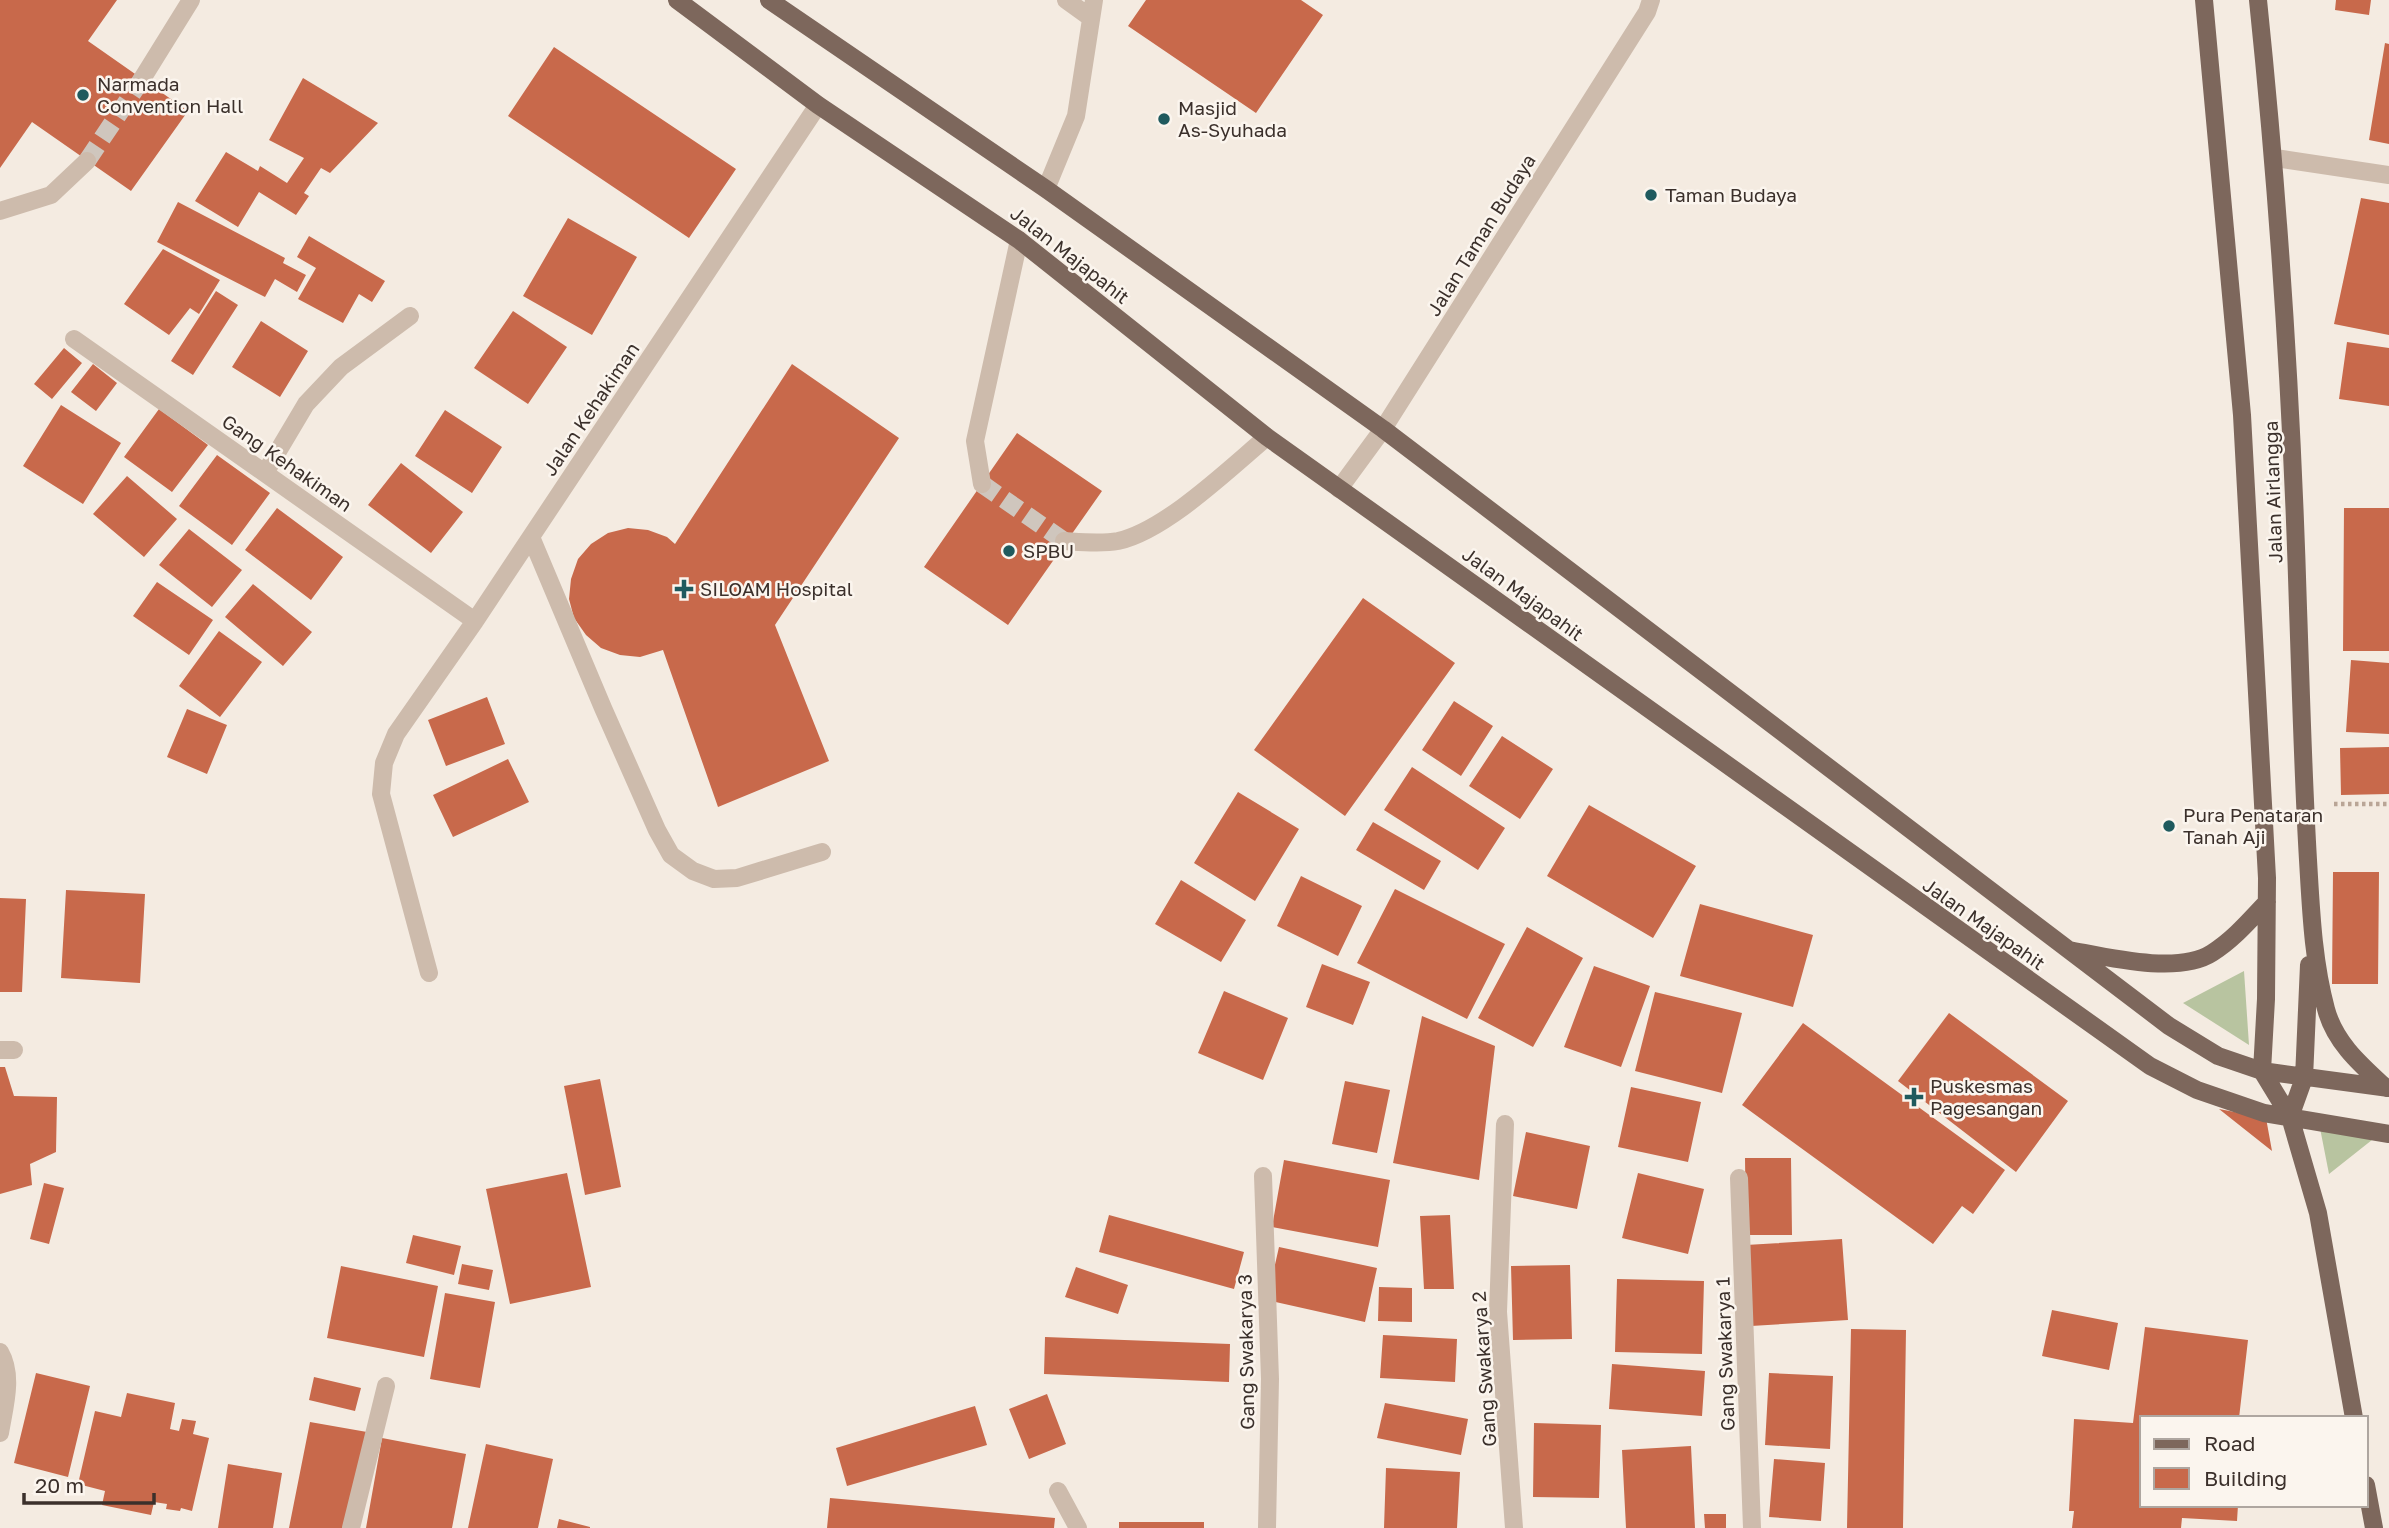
<svg xmlns="http://www.w3.org/2000/svg" width="2389" height="1528" viewBox="0 0 2389 1528" font-family="'Golos Text',sans-serif">
	<style>
		.green { fill: #b8c4a0 }
		.building { fill: #c8694b }
		.lines { fill: none; stroke-linecap: round; stroke-linejoin: round }
		.minor-tunnel { stroke: #cfc6bd; stroke-width: 18; stroke-dasharray: 18 9; stroke-linecap: butt }
		.path { stroke: #b9a596; stroke-width: 4.5; stroke-dasharray: 3.5 3.5; stroke-linecap: butt }
		.minor { stroke: #cdbbac; stroke-width: 18 }
		.major { stroke: #7d675c; stroke-width: 18 }
		.poi-dot { fill: #1f5a5e; stroke: #fbf5ee; stroke-width: 2.5 }
		.labels { text-anchor: middle; stroke-width: 5; stroke-linejoin: round; paint-order: stroke }
		.poi-label { font-size: 19px; fill: #3b302b; stroke: #fbf5ee; text-anchor: start }
		.street-label { font-size: 19px; fill: #3b302b; stroke: #fbf5ee }
	</style>
	<rect width="100%" height="100%" fill="#f4ebe1"/>
	<path class="green" d="M2244,971L2249,1045L2183,1003Z
		M2319,1123L2377,1136L2329,1174Z"/>
	<path class="building" d="M0,0H117L88,41L188,111L131,191L32,122L0,168Z
		M1146,0H1301L1323,15L1256,113L1128,26Z
		M2336,0H2371L2369,15L2335,10Z
		M2385,43L2389,44V144L2369,140Z
		M554,47L736,169L689,238L508,116Z
		M303,78L378,123L330,173L321,168L304,193L309,196L296,215L259,192L238,227L195,201L226,152L258,171L260,166L287,183L304,158L269,140Z
		M2361,198L2389,203V335L2334,324Z
		M178,202L285,258L283,263L306,275L297,292L275,279L265,297L157,242Z
		M568,218L637,257L592,335L523,296Z
		M309,236L385,281L372,302L359,294L343,323L298,299L316,268L297,257Z
		M163,249L220,280L199,314L190,308L169,335L124,304Z
		M216,291L238,305L193,375L171,361Z
		M513,311L567,347L528,404L474,368Z
		M261,321L308,351L280,397L232,367Z
		M2347,342L2389,348V406L2339,399Z
		M64,348L82,363L52,399L34,384Z
		M93,364L117,383L96,411L71,392Z
		M792,364L899,438L775,625L829,761L718,807L663,650L640,657L620,655L601,648L586,635L574,618L569,599L571,579L578,559L591,544L608,533L628,528L648,530L667,537L675,544Z
		M61,405L121,443L83,504L23,466Z
		M159,409L208,445L172,492L124,457Z
		M445,410L502,447L472,493L415,456Z
		M1017,433L1102,491L1008,625L924,567Z
		M217,455L270,493L232,545L179,506Z
		M401,463L463,512L431,553L368,505Z
		M127,476L177,519L144,557L93,514Z
		M277,508L343,557L311,600L245,550Z
		M2344,508H2389V651H2343Z
		M189,529L242,570L212,607L159,565Z
		M157,582L213,620L189,655L133,616Z
		M253,584L312,632L283,666L225,617Z
		M1363,598L1455,663L1345,816L1254,750Z
		M219,631L262,662L220,717L179,686Z
		M2351,660L2389,663V734L2346,732Z
		M487,697L505,744L446,766L428,720Z
		M1454,701L1493,726L1461,776L1422,750Z
		M187,709L227,725L207,774L167,757Z
		M1502,736L1553,769L1520,819L1469,786Z
		M2389,747V794L2341,795L2340,748Z
		M508,759L529,802L453,837L433,795Z
		M1412,767L1505,828L1478,870L1384,810Z
		M1238,792L1299,829L1255,901L1194,863Z
		M1589,805L1696,866L1653,938L1547,876Z
		M1373,822L1441,861L1424,890L1356,850Z
		M2333,872H2379L2378,984H2332Z
		M1301,876L1362,906L1338,956L1277,926Z
		M1181,880L1246,920L1221,962L1155,924Z
		M1395,889L1505,944L1467,1019L1357,963Z
		M66,890L145,894L140,983L61,978Z
		M0,898L26,899L22,992H0Z
		M1700,904L1813,935L1793,1007L1680,976Z
		M1527,927L1583,958L1533,1047L1478,1018Z
		M1322,964L1370,982L1353,1025L1306,1007Z
		M1594,966L1650,986L1621,1067L1564,1047Z
		M1224,991L1288,1018L1263,1080L1198,1053Z
		M1655,992L1742,1013L1722,1093L1635,1071Z
		M1949,1013L2068,1101L2016,1172L1898,1081Z
		M1422,1016L1495,1046L1479,1180L1393,1163Z
		M1803,1023L2005,1170L1973,1214L1962,1206L1933,1244L1742,1105Z
		M0,1067H5L14,1096L57,1097L56,1152L30,1164L32,1185L0,1194Z
		M600,1079L621,1187L585,1195L564,1086Z
		M1345,1081L1390,1090L1377,1153L1332,1144Z
		M1631,1087L1701,1102L1688,1162L1618,1147Z
		M2219,1109L2266,1118L2272,1151Z
		M1526,1132L1590,1146L1577,1209L1513,1196Z
		M1745,1158H1791L1792,1235H1746Z
		M1284,1160L1390,1180L1378,1247L1272,1227Z
		M567,1173L591,1287L510,1304L486,1189Z
		M1638,1173L1704,1189L1688,1254L1622,1238Z
		M44,1183L64,1188L49,1244L30,1239Z
		M1109,1215L1244,1252L1234,1289L1099,1252Z
		M1450,1215L1454,1289H1424L1420,1216Z
		M413,1235L461,1246L454,1275L406,1263Z
		M1842,1239L1848,1320L1751,1326L1746,1245Z
		M1279,1247L1377,1268L1365,1322L1267,1300Z
		M462,1264L493,1270L489,1290L458,1284Z
		M1570,1265L1572,1339L1513,1340L1511,1266Z
		M341,1266L438,1286L424,1357L327,1338Z
		M1076,1267L1128,1285L1118,1314L1065,1297Z
		M1617,1279L1704,1281L1702,1354L1615,1352Z
		M1379,1287L1412,1288V1322L1378,1321Z
		M445,1293L495,1302L480,1388L430,1379Z
		M2052,1310L2118,1323L2109,1370L2042,1356Z
		M2145,1327L2248,1340L2239,1418H2142V1505H2238L2237,1521L2182,1518L2181,1528H2072L2074,1511H2069L2074,1419L2133,1423Z
		M1851,1329L1906,1330L1903,1528H1847Z
		M1383,1335L1457,1339L1455,1382L1380,1378Z
		M1045,1337L1230,1344L1229,1382L1044,1374Z
		M1612,1364L1705,1371L1702,1416L1609,1409Z
		M36,1373L90,1386L68,1477L14,1463Z
		M1769,1373L1833,1376L1830,1449L1765,1445Z
		M314,1377L361,1388L355,1411L309,1400Z
		M127,1393L175,1403L170,1429L179,1431L182,1419L196,1421L193,1434L209,1438L192,1511L181,1508L180,1511L166,1509L167,1504L154,1502L151,1515L102,1505L105,1491L78,1484L95,1411L121,1417Z
		M1047,1394L1066,1444L1029,1459L1009,1409Z
		M1385,1403L1468,1419L1461,1455L1377,1438Z
		M975,1406L987,1445L847,1486L836,1448Z
		M310,1422L367,1432L348,1528H289Z
		M1534,1423L1601,1425L1599,1498L1533,1497Z
		M382,1438L466,1454L452,1528H366Z
		M486,1444L553,1459L538,1528H468Z
		M1691,1446L1695,1528H1626L1622,1450Z
		M1774,1459L1825,1463L1821,1521L1769,1517Z
		M228,1464L282,1473L273,1528H218Z
		M1386,1468L1460,1472L1457,1528H1384Z
		M830,1498L1055,1518L1054,1528H827Z
		M1704,1514H1726V1528H1705Z
		M559,1519L590,1527V1528H557Z
		M1119,1522H1204V1528H1119Z"/>
	<g class="lines">
		<path class="minor-tunnel" d="M87,161L142,79
			M982,484L1064,541"/>
		<path class="path" d="M2334,804H2389"/>
		<path class="minor" d="M1066,0L1091,18
			M142,79L191,0
			M2275,158L2389,175
			M1046,189L1076,116L1094,0
			M0,211L51,195L87,161
			M74,339L475,621
			M265,473L306,404L341,367L410,316
			M982,484L975,441L1019,240
			M1339,489L1383,429L1647,12L1651,0
			M531,537L603,708L657,830L671,855L693,871L714,879L737,878L822,852
			M1064,541C1081,542 1101,544 1118,541C1165,531 1229,469 1267,437
			M429,973L381,794L384,763L396,734L475,621L818,105
			M0,1050H14
			M1505,1124L1498,1312L1514,1528
			M1263,1176L1270,1379L1267,1528
			M1739,1178L1752,1528
			M0,1352C14,1376 4,1408 0,1433
			M1058,1491L1078,1528
			M351,1528L386,1386"/>
		<path class="major" d="M677,0L818,105L1019,240L1267,437L2150,1066L2197,1090L2264,1113L2389,1134
			M769,0L1046,189L1383,429L2169,1026L2218,1056L2262,1071L2389,1088
			M2204,0L2242,415L2267,878L2266,999L2262,1071L2290,1117L2318,1213L2354,1418
			M2258,0C2279,202 2292,405 2298,608C2301,692 2303,776 2308,860C2311,910 2313,961 2326,1009C2335,1043 2361,1065 2386,1088
			M2069,950C2107,957 2178,975 2212,953C2233,940 2250,920 2267,902
			M2290,1117L2304,1078L2309,965
			M2366,1485L2374,1528"/>
	</g>
	<g class="poi-dot">
		<circle cx="83" cy="95" r="7"/>
		<circle cx="1164" cy="119" r="7"/>
		<circle cx="1651" cy="195" r="7"/>
		<circle cx="1009" cy="551" r="7"/>
		<path d="M680.5 578.5h7v7h7v7h-7v7h-7v-7h-7v-7h7z"/>
		<circle cx="2169" cy="826" r="7"/>
		<path d="M1910.5 1086.5h7v7h7v7h-7v7h-7v-7h-7v-7h7z"/>
	</g>
	<g class="labels">
		<g class="poi-label">
			<text x="97" y="91">Narmada<tspan x="97" dy="22">Convention Hall</tspan></text>
			<text x="1178" y="115">Masjid<tspan x="1178" dy="22">As-Syuhada</tspan></text>
			<text x="1665" y="202">Taman Budaya</text>
			<text x="1023" y="558">SPBU</text>
			<text x="700" y="596">SILOAM Hospital</text>
			<text x="2183" y="822">Pura Penataran<tspan x="2183" dy="22">Tanah Aji</tspan></text>
			<text x="1930" y="1093">Puskesmas<tspan x="1930" dy="22">Pagesangan</tspan></text>
		</g>
		<g class="street-label">
			<text transform="translate(1481 235) rotate(-58)" y="7">Jalan Taman Budaya</text>
			<text transform="translate(1070 255) rotate(38)" y="7">Jalan Majapahit</text>
			<text transform="translate(591 409) rotate(-56)" y="7">Jalan Kehakiman</text>
			<text transform="translate(287 463) rotate(35)" y="7">Gang Kehakiman</text>
			<text transform="translate(2273 492) rotate(-92)" y="7">Jalan Airlangga</text>
			<text transform="translate(1523 594) rotate(36)" y="7">Jalan Majapahit</text>
			<text transform="translate(1984 924) rotate(35)" y="7">Jalan Majapahit</text>
			<text transform="translate(1246 1352) rotate(-91)" y="7">Gang Swakarya 3</text>
			<text transform="translate(1725 1354) rotate(-92)" y="7">Gang Swakarya 1</text>
			<text transform="translate(1484 1369) rotate(-94)" y="7">Gang Swakarya 2</text>
		</g>
	</g>
	<rect x="2140" y="1416" width="228" height="91" fill="#fbf5ee" stroke="#aea6a0" stroke-width="2"/>
	<rect x="2154" y="1439" width="35" height="10" fill="#7d675c" stroke="#aea6a0" stroke-width="2"/>
	<text x="2204" y="1451" font-size="21" fill="#3b302b">Road</text>
	<rect x="2154" y="1468" width="35" height="21" fill="#c8694b" stroke="#aea6a0" stroke-width="2"/>
	<text x="2204" y="1486" font-size="21" fill="#3b302b">Building</text>
	<path d="M24 1493v10h130v-10" fill="none" stroke="#3b302b" stroke-width="3.5"/>
	<text x="35" y="1493" font-size="21" fill="#3b302b" stroke="#fbf5ee" stroke-width="5" paint-order="stroke">20 m</text>
</svg>
